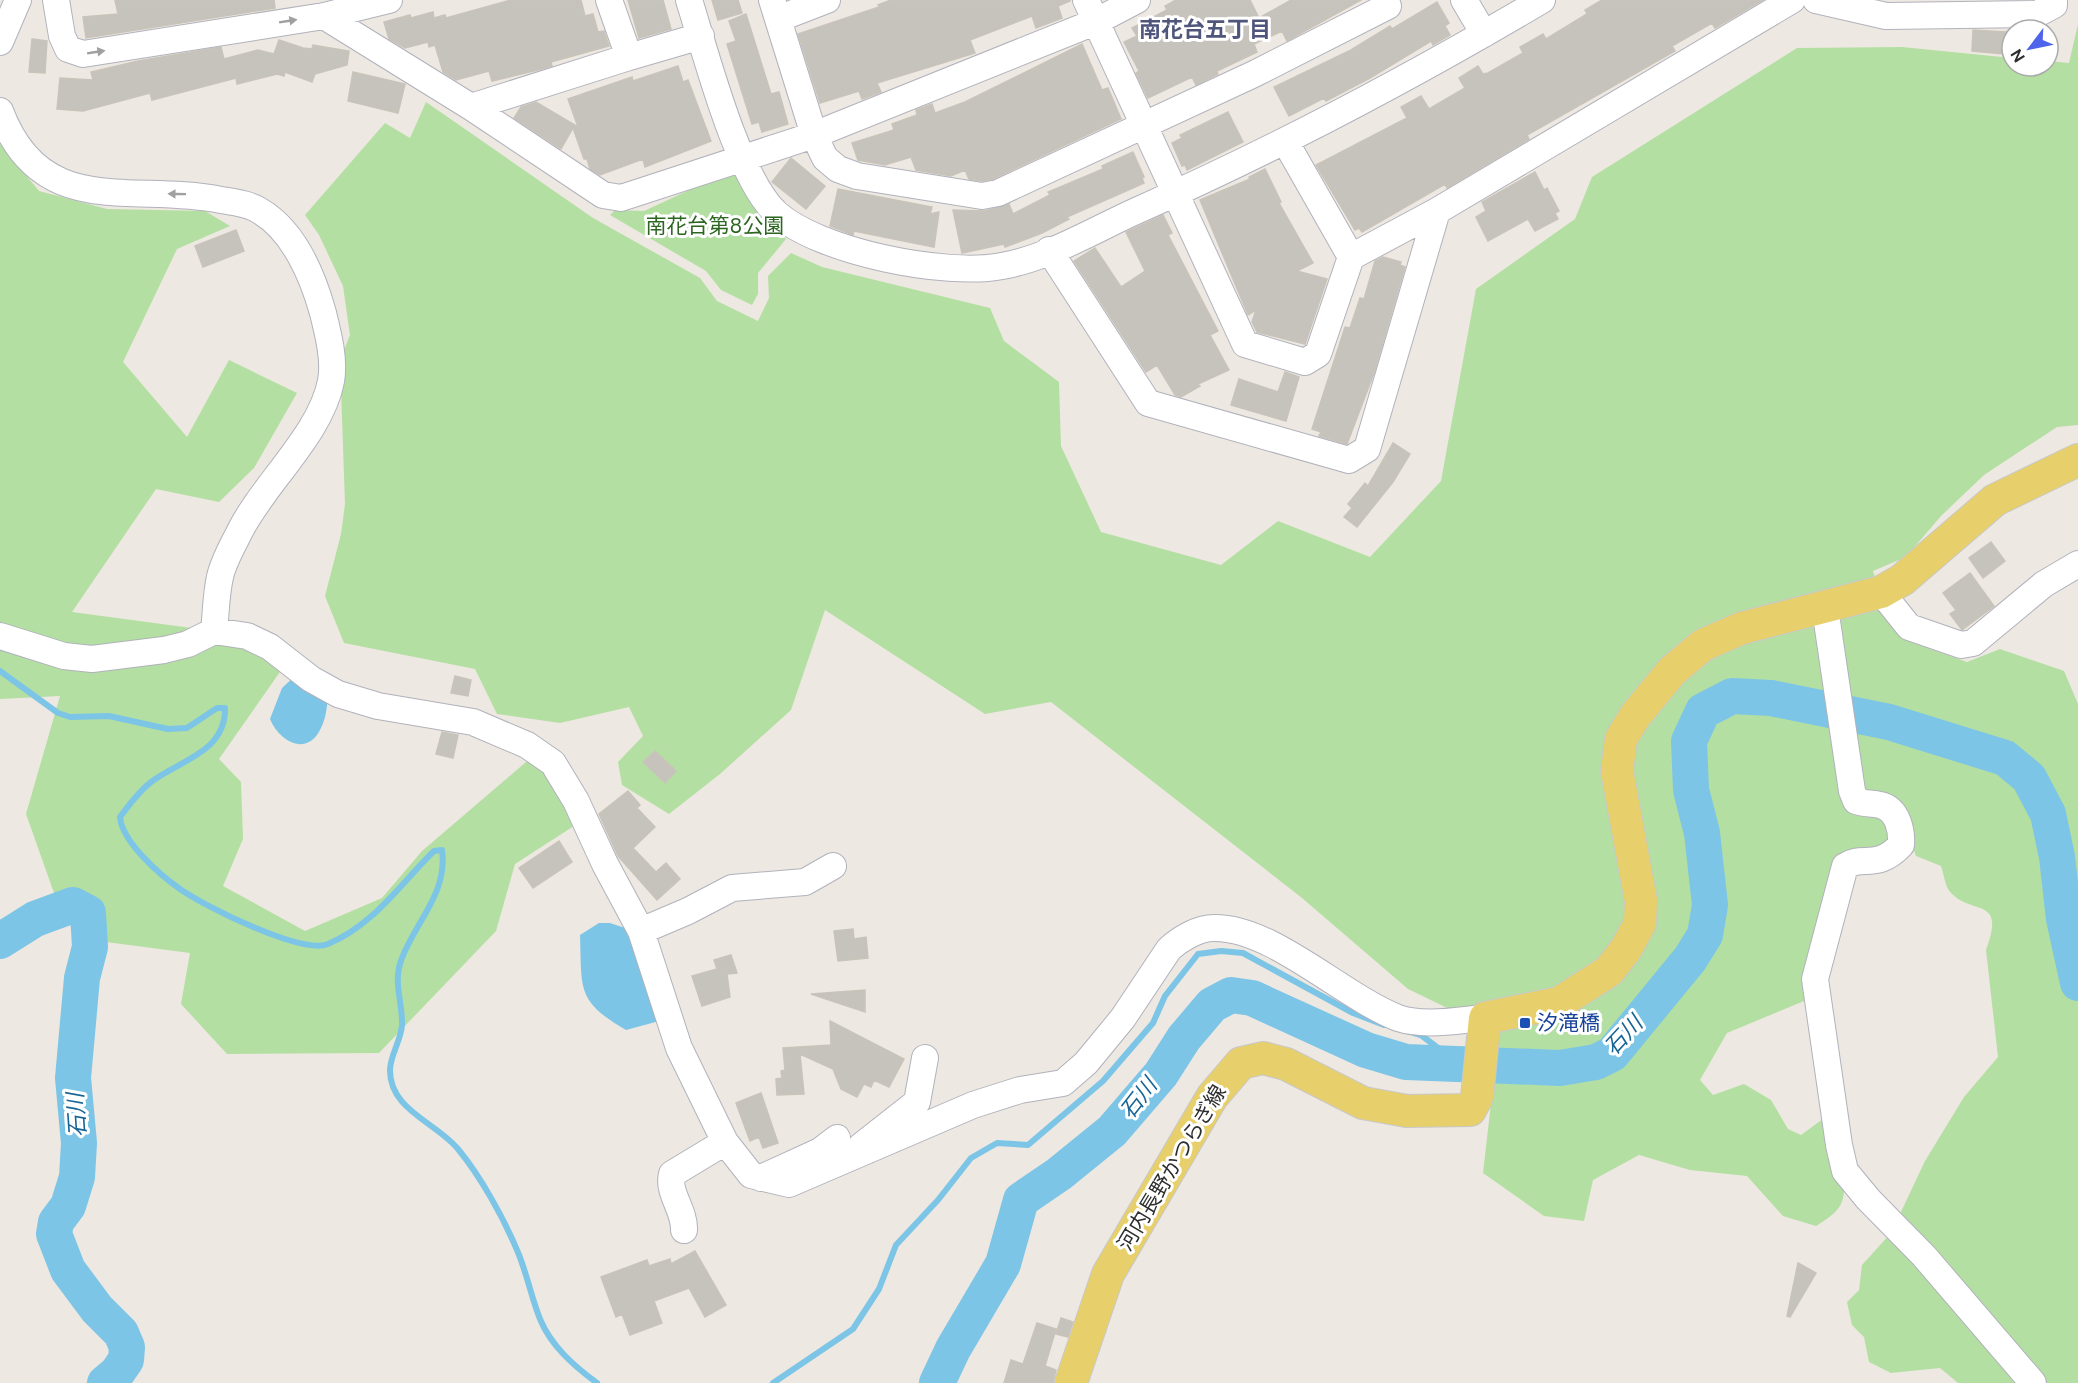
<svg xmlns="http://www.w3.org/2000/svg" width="2078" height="1383" viewBox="0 0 2078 1383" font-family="'DM Sans','Noto Sans JP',sans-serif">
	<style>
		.green { fill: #b4dfa2 }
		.water { fill: #7cc5e6 }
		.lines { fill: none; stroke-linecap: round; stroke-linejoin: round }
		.stream { stroke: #7cc5e6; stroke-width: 6 }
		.river { stroke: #7cc5e6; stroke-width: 36 }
		.building { fill: #c6c2bc; stroke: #c9c4ba; stroke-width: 1.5 }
		.minor-casing { stroke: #b1b2bc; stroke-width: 28 }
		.major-casing { stroke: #c8c8c8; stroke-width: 34 }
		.minor { stroke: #fff; stroke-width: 26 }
		.major { stroke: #e7d06c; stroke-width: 32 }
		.oneway { fill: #a0a0a0 }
		.transit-dot { fill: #1a4fb4; stroke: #fff; stroke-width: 2 }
		.labels { text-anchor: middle; stroke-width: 6; stroke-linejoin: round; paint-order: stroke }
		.park-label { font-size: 21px; fill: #2c6621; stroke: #fff }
		.transit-label { font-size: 21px; fill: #164399; stroke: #fff; text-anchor: start }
		.street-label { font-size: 21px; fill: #2d2d2d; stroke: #fff }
		.neighbourhood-label { font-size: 22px; font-weight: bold; fill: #50567b; stroke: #fff }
		.water-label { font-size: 22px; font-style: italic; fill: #186495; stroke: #fff }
	</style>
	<rect width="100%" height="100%" fill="#ede8e1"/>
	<path class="green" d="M2078,24V425L2057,427L1984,475L1941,516L1906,557L1873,571L1888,622L1905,640L1967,662L2000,649L2064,671L2078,704V1383H1958L1940,1368L1891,1373L1869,1362L1864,1337L1852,1325L1847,1302L1859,1290L1862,1265L1891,1233L1925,1161L1964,1097L1998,1057L1986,950C2006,896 1973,916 1951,893C1945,887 1944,874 1941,866L1916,856L1910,840L1866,851L1815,933L1804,1001L1727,1033L1700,1080L1713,1095L1744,1084L1771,1100L1788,1129L1801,1135L1827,1116C1833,1141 1852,1179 1841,1204C1836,1214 1825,1220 1816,1226L1783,1216L1747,1176L1690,1170L1639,1155L1593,1180L1584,1221L1544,1216L1483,1173L1499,1033L1408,989L1302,898L1051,702L985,714L825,610L791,710L720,774L669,814L622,785L618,762L643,736L629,707L560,723L497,714L475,669L344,643L325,596L341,534L345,504L340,360L350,335L343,286L319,235L305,215L385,123L410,138L426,102L593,218L700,278L717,301L758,321L769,298L768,276L791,253L822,267L990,308L1004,341L1059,382L1061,446L1101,532L1221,565L1278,521L1370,557L1441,481L1476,289L1575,219L1592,177L1797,48L1902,47L2012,58V66H2048V61L2069,63Z
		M0,144L39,191L107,209L205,211L230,226L177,249L123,362L187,437L229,360L297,393L254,468L219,502L156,489L72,612L214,631L236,640L282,669L219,759L241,782L243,839L223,886L305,931L382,898L422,851L533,756L551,770L577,824L515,864L496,931L379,1053L227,1054L181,1004L190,953L106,942L54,893L26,814L60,696L0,699Z
		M726,173L736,175C749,201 764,220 786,239L758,273V294L752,305L721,290L706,271L610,215L615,210L644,211Z"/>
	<path class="water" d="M297,674L328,696C327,707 326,718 321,728C307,758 279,741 270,719L282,688Z
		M599,923H610L625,928L647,971L663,1020L626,1030C576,1001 582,989 580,935Z"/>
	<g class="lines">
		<path class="stream" d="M0,671L58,713L70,717L109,716L168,729L187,728L217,708H225C226,752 180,760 151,782C138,792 129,805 120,817C122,842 160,875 180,889C204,906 302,955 328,944C374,925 401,883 434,851L442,850C448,893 416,921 402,958C392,982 403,1002 402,1025C401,1040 391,1054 390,1069C389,1110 436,1122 458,1149C481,1177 503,1217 517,1250C527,1273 531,1297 540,1319C551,1346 574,1366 597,1383
			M1414,1033L1421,1035L1460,1065
			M773,1383L853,1329L879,1289L896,1245L938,1200L971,1158L997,1143L1028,1145L1103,1081L1153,1023L1165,996L1198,954L1221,951L1243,953L1353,1013L1384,1025"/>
		<path class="river" d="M0,941L35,919L73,905L88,913L90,947L82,978L73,1078L79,1143L77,1177L68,1206L56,1222L54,1234L68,1270L97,1309L121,1333L127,1347L126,1360L117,1373L105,1383
			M937,1383L953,1349L1003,1264L1021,1200L1059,1174L1112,1131L1161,1074L1184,1038L1212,1005L1231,995L1252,998L1366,1050L1406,1062L1560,1068L1596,1062L1612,1054L1690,959L1705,935L1710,905L1702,833L1691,790L1689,741L1703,711L1732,696L1771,698L1889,722L2005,758L2029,778L2048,814L2057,857L2064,919L2078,983"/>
	</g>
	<path class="building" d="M115,0H274L275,8L86,38L83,17L118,14Z
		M511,0H581L585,16L593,14L598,32L604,31L609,46L551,62L552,66L542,69L492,81L489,71L456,80L443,72L435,45L429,47L428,42L405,48L389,39L384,22L410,15L411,18L433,12L434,18L445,15L446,18Z
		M628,0H663L671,29L639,38Z
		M712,0H738L742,13L718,20Z
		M891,0H1070V1L1058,6L1062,18L1036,28L1032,16L970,40L975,53L877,83L881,92L862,99L859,91L820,103L798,34L879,7L878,5Z
		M1176,0H1250L1259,18L1291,0H1361L1287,41L1282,31L1254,44L1257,52L1217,71L1218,74L1196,85L1192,77L1148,98L1136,73L1139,71L1124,42L1137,36L1132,28L1167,10L1165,6Z
		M1602,0H1763L1715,28L1712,23L1672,46L1675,51L1527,135L1529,139L1447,188L1445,184L1362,232L1359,228L1355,230L1316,165L1407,118L1401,107L1421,96L1429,109L1465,88L1459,78L1478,66L1483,74L1488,73L1523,53L1520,47L1543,34L1546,39L1587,14L1585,10Z
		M1437,2L1449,23L1445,26L1450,35L1433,45L1431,41L1370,78L1326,101L1324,98L1289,116L1274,87L1351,50L1390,26L1392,29Z
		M746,14L771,94L779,92L788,124L762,132L759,122L752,124L727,44L736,41L729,21Z
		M1973,30L2006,32L2004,54L1972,51Z
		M32,39L47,41L45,73L29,72Z
		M279,40L303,48L312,49L313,45L349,51L347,65L315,74L312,82L285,72L284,76L277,74L237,84L236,78L152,100L150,93L83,111L57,109L60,78L93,80L91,72L138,61L221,47L224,59L258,50L274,54Z
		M1082,44L1102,90L1108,88L1121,119L993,179L982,181L969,179L965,170L951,176L916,170L911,157L885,165L858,160L852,143L894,130L892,124L917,115L916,110L932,104L935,113L965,102Z
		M678,66L683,82L688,80L711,141L645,167L643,159L600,175L590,169L587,159H584L573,128L561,149L514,118L521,107L536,102L578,127L568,99L632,77L633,81Z
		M353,72L405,84L398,113L348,101Z
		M1228,112L1243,142L1187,170L1185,165L1182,166L1172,143L1182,138L1180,135Z
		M1133,152L1144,177L1142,178L1144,183L1067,217L1069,219L1042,233L1005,247L1004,244L962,253L953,210L985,211L1009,204L1013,214L1050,195L1048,192L1103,169L1102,166Z
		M791,158L825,186L806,209L772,182Z
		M1265,169L1281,202L1279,203L1313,263L1297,271L1327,279L1305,344L1257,332L1252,322L1256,310L1248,315L1200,200L1250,179L1249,177Z
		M1535,172L1544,190L1547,188L1559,211L1555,213L1558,219L1535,231L1528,219L1488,241L1476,217L1486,211L1482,202Z
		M838,189L932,207L930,214L939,212L934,247L854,231L853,235L830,226Z
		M1163,215L1172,233L1168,235L1218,331L1210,335L1229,370L1198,384L1200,386L1181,397L1175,395L1157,365L1146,372L1074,261L1095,248L1121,287L1145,271L1126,232Z
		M236,230L244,251L203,267L195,246Z
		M1383,257L1401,262L1400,265L1405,267L1374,373L1347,444L1319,436L1321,432L1312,429L1345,327L1350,328L1360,298L1364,299L1375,261Z
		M1285,372L1299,377L1286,421L1231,405L1239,379L1278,392Z
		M1393,443L1410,454L1393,482L1357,527L1344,517L1352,508L1348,504L1365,483L1368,486Z
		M1991,542L2005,561L1983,578L1969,558Z
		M1970,573L1994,606L1962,630L1950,614L1956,610L1943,593Z
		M455,676L471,680L468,696L451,693Z
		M442,732L458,735L453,758L436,754Z
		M655,751L676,771L665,783L643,762Z
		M628,791L640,805L637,808L655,827L633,848L656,872L666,863L680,879L657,900L618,856L599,814Z
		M559,841L572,862L533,888L519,868Z
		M853,929L854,939L866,937L868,958L838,961L834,931Z
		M731,955L737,973L727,974L730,997L702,1006L692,976L717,969L714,960Z
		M865,990V1012L811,994Z
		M830,1021L904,1059L889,1087L874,1080L871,1087L864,1084L857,1097L841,1089L833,1069L800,1054L804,1094L777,1095L776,1079L782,1078L781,1071L785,1070L783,1048L831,1045Z
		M761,1093L778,1143L763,1148L759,1137L750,1141L736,1103Z
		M695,1251L726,1305L705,1317L689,1288L654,1301L662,1323L630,1335L622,1314L616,1317L601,1277L647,1260L649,1266L670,1259L671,1264Z
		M1798,1263L1816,1273L1790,1317L1787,1316Z
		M1061,1318L1073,1322L1068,1337L1056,1334Z
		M1037,1323L1056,1329L1045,1366L1056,1370L1053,1383H1004L1011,1360L1023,1364Z"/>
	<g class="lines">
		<g class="minor-casing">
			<path id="minor" d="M56,0L62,36L68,49L83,54L324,16L389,0
				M689,0C706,54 737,176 776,213C819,252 946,277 1002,266C1048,258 1094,230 1136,211C1276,149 1410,78 1542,0
				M772,0L814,135L825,158L838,169L857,176L982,196L998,193L1254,74L1388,6L1385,0
				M1086,0L1245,344L1305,362L1318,354L1351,257L1437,211L1792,0
				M1464,0L1484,34
				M1816,0L1886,16L2037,14L2054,5V0
				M324,16L471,107L603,195L621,198L814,135L1095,22L1137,0
				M778,19L827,0
				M0,42L18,0
				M629,57L701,36
				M471,107L629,57L609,0
				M0,111C41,221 132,182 221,200C233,202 250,204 260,211C294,231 313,277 323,313C328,333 335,360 331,381C321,434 264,483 240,531C233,545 223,562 220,577C216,594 216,613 214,631
				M1285,141L1351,257
				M1049,250L1148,403L1349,460L1367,449L1437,211
				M1881,592L1909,627L1961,645L1973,643L2044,584L2078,564
				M1825,608L1852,791L1856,801C1864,804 1872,803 1880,805C1898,809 1902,831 1901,845C1876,871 1863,854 1845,866L1815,979L1839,1145L1845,1171L1868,1199L1924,1256L2033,1383
				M0,636L64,656L92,659L164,650L188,644L214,631L247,636L270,647L311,679L338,694L378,706L473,722L527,745L553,763L576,801L605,864L641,931L679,1048L725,1142L751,1175L789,1184L973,1105L1020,1090L1063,1083L1086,1063L1123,1018L1169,949C1180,939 1198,928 1214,928C1272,927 1342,996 1398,1018C1425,1027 1458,1020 1485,1018
				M641,931L688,911L732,888L805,882L833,866
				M861,1146L917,1102L925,1058
				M761,1178L820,1151L837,1138
				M684,1230C685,1210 667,1193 672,1174L725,1142"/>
		</g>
		<g class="major-casing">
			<path id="major" d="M1071,1383L1108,1274L1212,1097L1241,1063L1263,1058L1286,1064L1363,1103L1407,1111L1470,1110L1477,1097L1485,1018L1559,1003L1609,971L1626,949L1640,923L1641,901L1617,771L1621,739L1635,716L1672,671L1703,645L1742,628L1881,592L1902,580L1995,500L2078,460"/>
		</g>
		<use href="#minor" class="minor"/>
		<use href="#major" class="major"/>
	</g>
	<defs><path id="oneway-solid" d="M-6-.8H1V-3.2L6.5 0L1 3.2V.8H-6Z" transform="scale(1.5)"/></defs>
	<g class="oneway">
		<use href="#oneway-solid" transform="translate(288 21) rotate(-9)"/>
		<use href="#oneway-solid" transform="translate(96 52) rotate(-9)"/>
		<use href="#oneway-solid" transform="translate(177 194) rotate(-179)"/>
	</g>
	<rect class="transit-dot" x="1519" y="1017" width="12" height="12" rx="3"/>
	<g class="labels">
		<g class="park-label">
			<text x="715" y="233">南花台第8公園</text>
		</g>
		<g class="transit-label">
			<text x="1537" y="1030">汐滝橋</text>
		</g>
		<g class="street-label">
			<text transform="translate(1172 1168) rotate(-59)" y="7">河内長野かつらぎ線</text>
		</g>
		<g class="neighbourhood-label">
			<text x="1205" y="37">南花台五丁目</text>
		</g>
		<g class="water-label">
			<text transform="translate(1623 1035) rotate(-47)" y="8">石川</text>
			<text transform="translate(1138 1098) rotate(-52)" y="8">石川</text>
			<text transform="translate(76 1115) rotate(-94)" y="8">石川</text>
		</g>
	</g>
	<g transform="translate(2030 48) rotate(238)"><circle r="28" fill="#ffffff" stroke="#ababab" stroke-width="1.5"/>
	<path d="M0-4.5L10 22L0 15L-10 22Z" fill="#4e64ed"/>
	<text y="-9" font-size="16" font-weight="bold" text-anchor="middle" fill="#2d2d2d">N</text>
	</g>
</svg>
